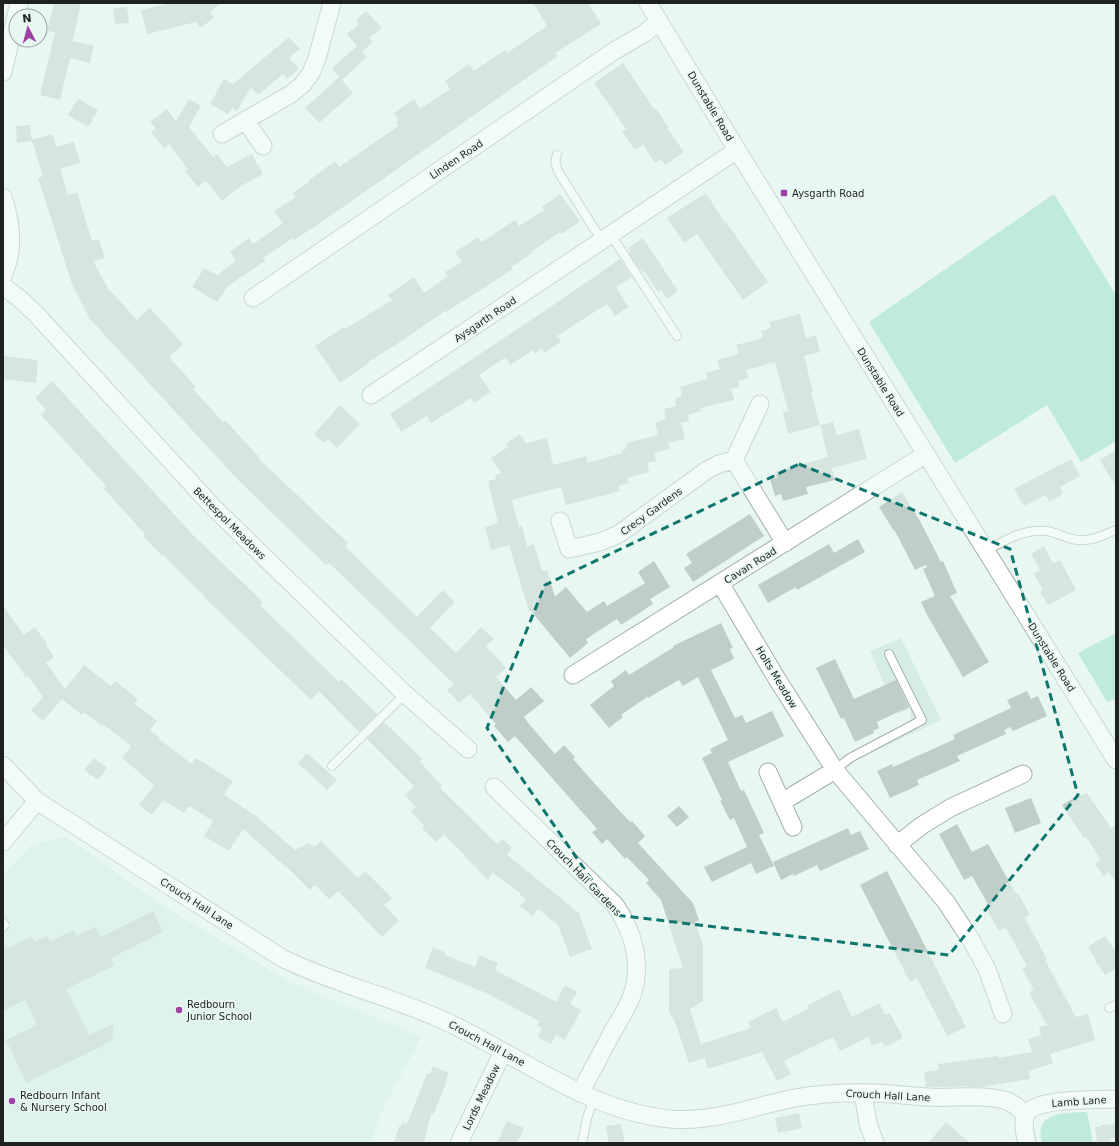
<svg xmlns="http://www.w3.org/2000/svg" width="1119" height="1146" viewBox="0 0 1119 1146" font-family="'DejaVu Sans',sans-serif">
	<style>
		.built { fill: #d6ede6 }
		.green { fill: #91dac6 }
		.building { fill: #c0cec9 }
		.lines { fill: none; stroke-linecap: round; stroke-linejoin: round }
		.lane-casing { stroke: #a2b0ac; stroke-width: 10 }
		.street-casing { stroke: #a2b0ac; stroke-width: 19 }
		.lane { stroke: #fff; stroke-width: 8 }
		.street { stroke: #fff; stroke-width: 17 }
		.marked { fill: none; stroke: #0f766e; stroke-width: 3; stroke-dasharray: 8 5; stroke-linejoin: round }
		.poi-dot { fill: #a03fa6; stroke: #e8f7f2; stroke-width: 1.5 }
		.labels { text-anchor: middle; stroke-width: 3.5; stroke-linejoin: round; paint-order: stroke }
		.street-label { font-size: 10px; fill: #1d2221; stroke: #e8f7f2 }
		.poi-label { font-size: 10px; fill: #1d2221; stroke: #e8f7f2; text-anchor: start }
	</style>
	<rect width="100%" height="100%" fill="#e8f7f2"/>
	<path class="built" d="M901,638L941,720L854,761L850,767L840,755H846L906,725L911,717L910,709L897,714L870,651Z
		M65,836L160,904L290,982L421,1037L381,1114L369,1143H3V876L31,845Z"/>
	<path class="green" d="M1054,194L1116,295V441L1081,462L1047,405L955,463L869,322Z
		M1116,633V699L1107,702L1078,653Z
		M1087,1112L1093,1143H1042C1033,1111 1066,1113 1087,1112Z"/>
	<path class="building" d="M54,3H81L73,41L94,46L90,63L70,58L60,100L40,95L55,32L47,31Z
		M171,3H222L210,12L214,18L200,28L196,22L147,34L141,10Z
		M533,3H588L601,24L555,53L558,56L316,226L294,240L293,238L263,258L265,261L228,286L217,302L192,287L204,268L217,275L236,261L230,252L249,238L253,244L283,223L274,211L296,197L293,193L309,182L308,181L335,161L339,167L398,126L396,122L399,121L394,113L414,99L420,109L450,89L445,81L469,64L474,71L505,50L507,53L547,26Z
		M127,7L129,23L115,24L113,8Z
		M366,11L382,28L369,38L373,42L362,52L367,57L342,80L353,93L319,123L305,108L339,77L332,68L357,46L347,34L359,24L356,20Z
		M289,37L300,49L289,58L299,69L287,79L283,74L258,95L251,87L237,111L232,108L228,114L210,104L224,79L233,84Z
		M623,63L654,109L656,108L668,127L667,128L684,152L665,165L661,159L655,163L643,145L635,150L622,132L626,129L594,83Z
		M78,99L98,110L88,127L68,115Z
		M189,99L201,106L189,127L213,157L217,154L227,167L252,154L263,174L241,186L222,201L206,181L198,187L185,171L188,169L169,144L164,148L151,132L156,128L150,122L167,109L176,121Z
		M30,125L32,140L52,134L57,147L74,142L80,163L60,169L68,195L77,192L92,241L99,239L105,258L93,261L110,292L111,291L137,320L150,308L183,344L169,357L196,387L193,389L223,422L225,420L259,457L258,458L348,543L345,546L417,617L443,590L455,602L430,628L456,653L481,627L494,639L486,646L506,668L496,677L516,700L531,687L544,701L524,717L529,724L555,754L564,745L575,757L573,759L596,785L630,822L632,821L645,836L638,843L693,903L699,920L695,922L703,945V1001L690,1009L701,1044L751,1028L748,1022L776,1008L783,1022L808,1009L807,1006L839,989L852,1017L879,1003L885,1015L890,1013L903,1038L885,1047L882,1042L872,1046L868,1037L840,1051L833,1037L784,1061L791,1074L777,1081L762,1052L708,1069L705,1058L689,1063L676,1025L669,1011V969L683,968L661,900L646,883L649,880L627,857L625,859L607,839L602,844L592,832L597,829L530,753L515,736L508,742L494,726L496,724L470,694L459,703L447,690L454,684L329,563L326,565L239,481L90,319L72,284L38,178L43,176L32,141L17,143L16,126Z
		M706,193L725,223L726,222L768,282L743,300L697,234L684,243L667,218Z
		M560,194L580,221L562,234L560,232L531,252V254L511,267L513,269L446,312L445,311L397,344L368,362L369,363L340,383L315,346L344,327L345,329L392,300L388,295L414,277L424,293L448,276L445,272L462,262L455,252L478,237L482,242L515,220L519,226L544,210L542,207Z
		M643,238L678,291L667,299L661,290L658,292L645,272L644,273L642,270L641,271L629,253L630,252L628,248Z
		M620,259L632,277L616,287L628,307L615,316L607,304L557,336L561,342L544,353L542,349L535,354L533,350L510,365L506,357L479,375L491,392L474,403L471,398L431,423L427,416L401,432L390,414L546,310Z
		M800,314L806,338L816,335L820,352L804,356L813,392L811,393L820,425L788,434L783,412L788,411L775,362L746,370L748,378L738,381L739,387L731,389L734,400L700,408L701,411L688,415L689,421L681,423L685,439L668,443L670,449L654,453L656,461L647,463L649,472L627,478L628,483L618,486L620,491L566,505L561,487L512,500L519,527L522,526L527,546L534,544L542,571L547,570L555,597L566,587L587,612L604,601L607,606L645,583L638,572L654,561L670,587L650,599L653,604L621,625L617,619L586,639L588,643L570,658L531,611H529L509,545L491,550L485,527L498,523L488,481L496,479L495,475L501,473L491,458L508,447L506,444L520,434L526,443L547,438L553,465L586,456L588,463L622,453V450L627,448L626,443L658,435L655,423L666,419L664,409L676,406L675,398L682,396L680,387L707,379L706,373L720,369L717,360L739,354L736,345L763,338L761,331L771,328L769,322Z
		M3,356L38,360L36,383L3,379Z
		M52,381L193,535L263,602L260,605L339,682L341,679L377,714L359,732L319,691L311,700L203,596V595L163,555L162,556L143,536L145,534L104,489L106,486L41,415L46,410L35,398Z
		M340,405L360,424L337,448L328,439L324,443L314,434Z
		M833,422L837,435L859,429L867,459L832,468L835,480L806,487L808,494L783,501L781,494L775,496L770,479L777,478L775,472L828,457L820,425Z
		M1116,450V487L1100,460Z
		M1071,459L1080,476L1060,487L1063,494L1049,502L1046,495L1024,506L1014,489Z
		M902,492L920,521L941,562L943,561L957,593L950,596L989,662L963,677L926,613L921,602L935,596L923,569L927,567L926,565L915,570L895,531H894L879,507Z
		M750,514L764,536L693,582L684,568L692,563L686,554Z
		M858,539L865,552L797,590L796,587L768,603L758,585L829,544L834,553Z
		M1044,546L1053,563L1060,560L1076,590L1048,605L1040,592L1043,590L1034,574L1040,570L1031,554Z
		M3,606L24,635L35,627L47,644L46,645L54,657L46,663L65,689L84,665L111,686L115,681L138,699L134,703L157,721L150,730L160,738L159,739L192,764L196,758L233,781L224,795L256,816L295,850L309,843L314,847L321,841L358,878L365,871L392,898L384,905L399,921L382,937L338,891L329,899L315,885L310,890L287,867V868L243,829L229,851L204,836L213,821L189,806L184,813L163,800L152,815L139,805L154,785L122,758L131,746L103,724L102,726L84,712L82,715L62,699L43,721L31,710L43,697L28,676L26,677L3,645Z
		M721,623L733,648L730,649L734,659L711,670L735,718L742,715L746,723L772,711L784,736L728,762L741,791L744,790L764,833L759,835L774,866L756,874L751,863L712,882L704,867L747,847L734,818L730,820L720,801L722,800L702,758L712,753L710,749L728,740L698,677L683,686L679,680L648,698L647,697L621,715L623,717L609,728L590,705L614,686L611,681L626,670L629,675L674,647L673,646Z
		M835,659L854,699L896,680L909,707L877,722L879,728L873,731L874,733L855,742L844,718L841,719L816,668Z
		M1027,691L1031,699L1038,696L1047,716L1013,731L1010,727L1004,730L1006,734L957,756L960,761L917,780L919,785L890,798L877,771L892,764L893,767L955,739L953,735L1011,708L1007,700Z
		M384,722L422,759L420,762L442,786L440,788L494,841L498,844L502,839L512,847L507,855L579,913L592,949L570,957L558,925L538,909L533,916L520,906L526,899L520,895L521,894L493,873L488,880L478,871L479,870L464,856L465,855L444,835L436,842L422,828L424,826L411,811L416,807L405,795L414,786L367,739Z
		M307,753L337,780L327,790L298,763Z
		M94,758L107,768L98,780L84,770Z
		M1087,793L1111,828L1116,825V883L1109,872L1103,876L1095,863L1101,860L1086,837L1084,838L1062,805L1070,800Z
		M1031,798L1041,823L1015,833L1005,808Z
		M679,806L689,817L677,827L667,816Z
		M957,824L972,852L988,844L1016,894L1018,893L1030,915L1025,918L1047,959L1045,960L1076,1017L1088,1014L1095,1040L1050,1054L1053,1063L1029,1071L1030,1079L982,1087H969L968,1086L948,1087H926L924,1072L939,1070L938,1064L998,1056V1058L1032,1052L1028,1039L1041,1035L1039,1027L1047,1025L1029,993L1034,990L1022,969L1027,966L1006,928L999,931L987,910L990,908L972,876L964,880L939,834Z
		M848,828L851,835L860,831L869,849L820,871L817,865L794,876L793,874L781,880L773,862Z
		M887,871L966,1027L947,1036L917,978L910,982L860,885Z
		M153,911L163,932L111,958L114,966L66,989L89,1035L114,1024L112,1040L96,1049L26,1083L6,1040L37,1025L25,1000L3,1011V950L32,936L34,942L47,936L50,941L74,930L77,936L96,927L101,937Z
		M1105,936L1116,952V968L1105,975L1095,961L1096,960L1088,947Z
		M433,947L446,953L445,955L475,967L479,955L498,963L495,970L556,1002L565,985L577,992L570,1004L581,1010L565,1040L556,1035L551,1044L538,1037L542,1028L537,1025L539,1021L486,993L425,968Z
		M433,1066L449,1073L445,1081H447L433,1115L431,1114L424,1143H394L399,1126L401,1127L402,1123L407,1124L427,1073L430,1074Z
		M799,1113L802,1128L778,1133L775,1118Z
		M507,1121L524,1128L517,1143H497Z
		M946,1122L970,1143H928Z
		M621,1124L625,1143H609L606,1126Z
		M1116,1124V1138L1111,1139V1143H1097L1095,1127H1101V1125Z"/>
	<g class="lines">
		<g class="lane-casing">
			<path id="lane" d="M557,155C554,162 556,166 559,173L602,241
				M611,235L677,336
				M986,551C1005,540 1023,529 1046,531C1056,532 1063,537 1072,539C1088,543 1102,536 1116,530
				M332,766L405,694
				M835,770L850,758L922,720L889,654
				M3,923L5,925L3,927
				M1109,1008L1116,1005
				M582,1143L587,1118L594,1098"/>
		</g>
		<g class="street-casing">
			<path id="street" d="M648,3L737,150L1116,760
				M3,72L19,3
				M245,120L263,146
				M222,134L291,94L302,85L311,73L317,58L332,3
				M3,197C9,215 13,238 9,257C8,263 5,270 3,276
				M3,286L20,299L35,313L213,507L405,694L468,749
				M253,298L614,51L645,33L659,21
				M371,395L737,150
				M734,460L760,404
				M560,521L569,549L600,542L619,534L707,470L719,464L734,460L785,543
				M720,583L777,679L835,770L946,902L971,940L987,969L1003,1014
				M573,675L926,454
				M3,765L37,801L282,958C334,984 394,997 447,1022C520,1056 588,1111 670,1119C713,1123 754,1106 795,1098C822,1093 850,1092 877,1093C894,1094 911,1096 928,1097C954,1099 982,1093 1007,1101C1014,1103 1020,1110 1026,1114
				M768,772L793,827
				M494,787L615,905C634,932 643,966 631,998C626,1010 618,1022 612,1033C601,1053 591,1073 580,1093
				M782,802L835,770
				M3,842L37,801
				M897,845L921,826L950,808L1023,774
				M863,1093L868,1123L875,1143
				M459,1143L503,1052
				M1027,1143C1025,1134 1022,1124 1026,1115C1033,1098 1098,1100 1116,1099"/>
		</g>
		<use href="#lane" class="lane"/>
		<use href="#street" class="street"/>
	</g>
	<path d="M0 0H1119V1146H0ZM799,464L1010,549L1078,795L949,955L616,915L487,728L545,585Z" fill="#e8f7f2" fill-opacity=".55" fill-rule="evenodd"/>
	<path class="marked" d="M799,464L1010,549L1078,795L949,955L616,915L487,728L545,585Z"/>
	<g class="poi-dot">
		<rect x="780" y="189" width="8" height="8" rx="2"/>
		<circle cx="179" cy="1010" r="4"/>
		<circle cx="12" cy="1101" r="4"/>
	</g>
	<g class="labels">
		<g class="street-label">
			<text transform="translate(711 106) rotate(59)" y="4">Dunstable Road</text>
			<text transform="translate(456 159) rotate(-34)" y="4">Linden Road</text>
			<text transform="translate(485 319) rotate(-34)" y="4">Aysgarth Road</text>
			<text transform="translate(881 382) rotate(58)" y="4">Dunstable Road</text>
			<text transform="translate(651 511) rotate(-36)" y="4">Crecy Gardens</text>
			<text transform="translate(230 523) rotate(45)" y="4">Bettespol Meadows</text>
			<text transform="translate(750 565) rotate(-32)" y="4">Cavan Road</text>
			<text transform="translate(1052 657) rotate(58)" y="4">Dunstable Road</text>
			<text transform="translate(777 677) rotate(59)" y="4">Holts Meadow</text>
			<text transform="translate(584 877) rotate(46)" y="4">Crouch Hall Gardens</text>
			<text transform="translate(197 903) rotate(33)" y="4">Crouch Hall Lane</text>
			<text transform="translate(487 1043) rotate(28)" y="4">Crouch Hall Lane</text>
			<text transform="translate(888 1095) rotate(3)" y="4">Crouch Hall Lane</text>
			<text transform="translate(481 1097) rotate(-64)" y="4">Lords Meadow</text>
			<text transform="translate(1079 1101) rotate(-4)" y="4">Lamb Lane</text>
		</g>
		<g class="poi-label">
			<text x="792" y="197">Aysgarth Road</text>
			<text x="187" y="1008">Redbourn<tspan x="187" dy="12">Junior School</tspan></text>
			<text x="20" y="1099">Redbourn Infant<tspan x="20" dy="12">&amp; Nursery School</tspan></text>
		</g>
	</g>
	<rect width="1119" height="1146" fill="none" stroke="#1d2221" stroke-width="8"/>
	<g transform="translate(28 28) rotate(354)"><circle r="19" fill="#e8f7f2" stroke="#97a29e"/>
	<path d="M0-3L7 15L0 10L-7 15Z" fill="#a03fa6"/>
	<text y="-6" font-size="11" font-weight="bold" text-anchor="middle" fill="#1d2221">N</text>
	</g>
</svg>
